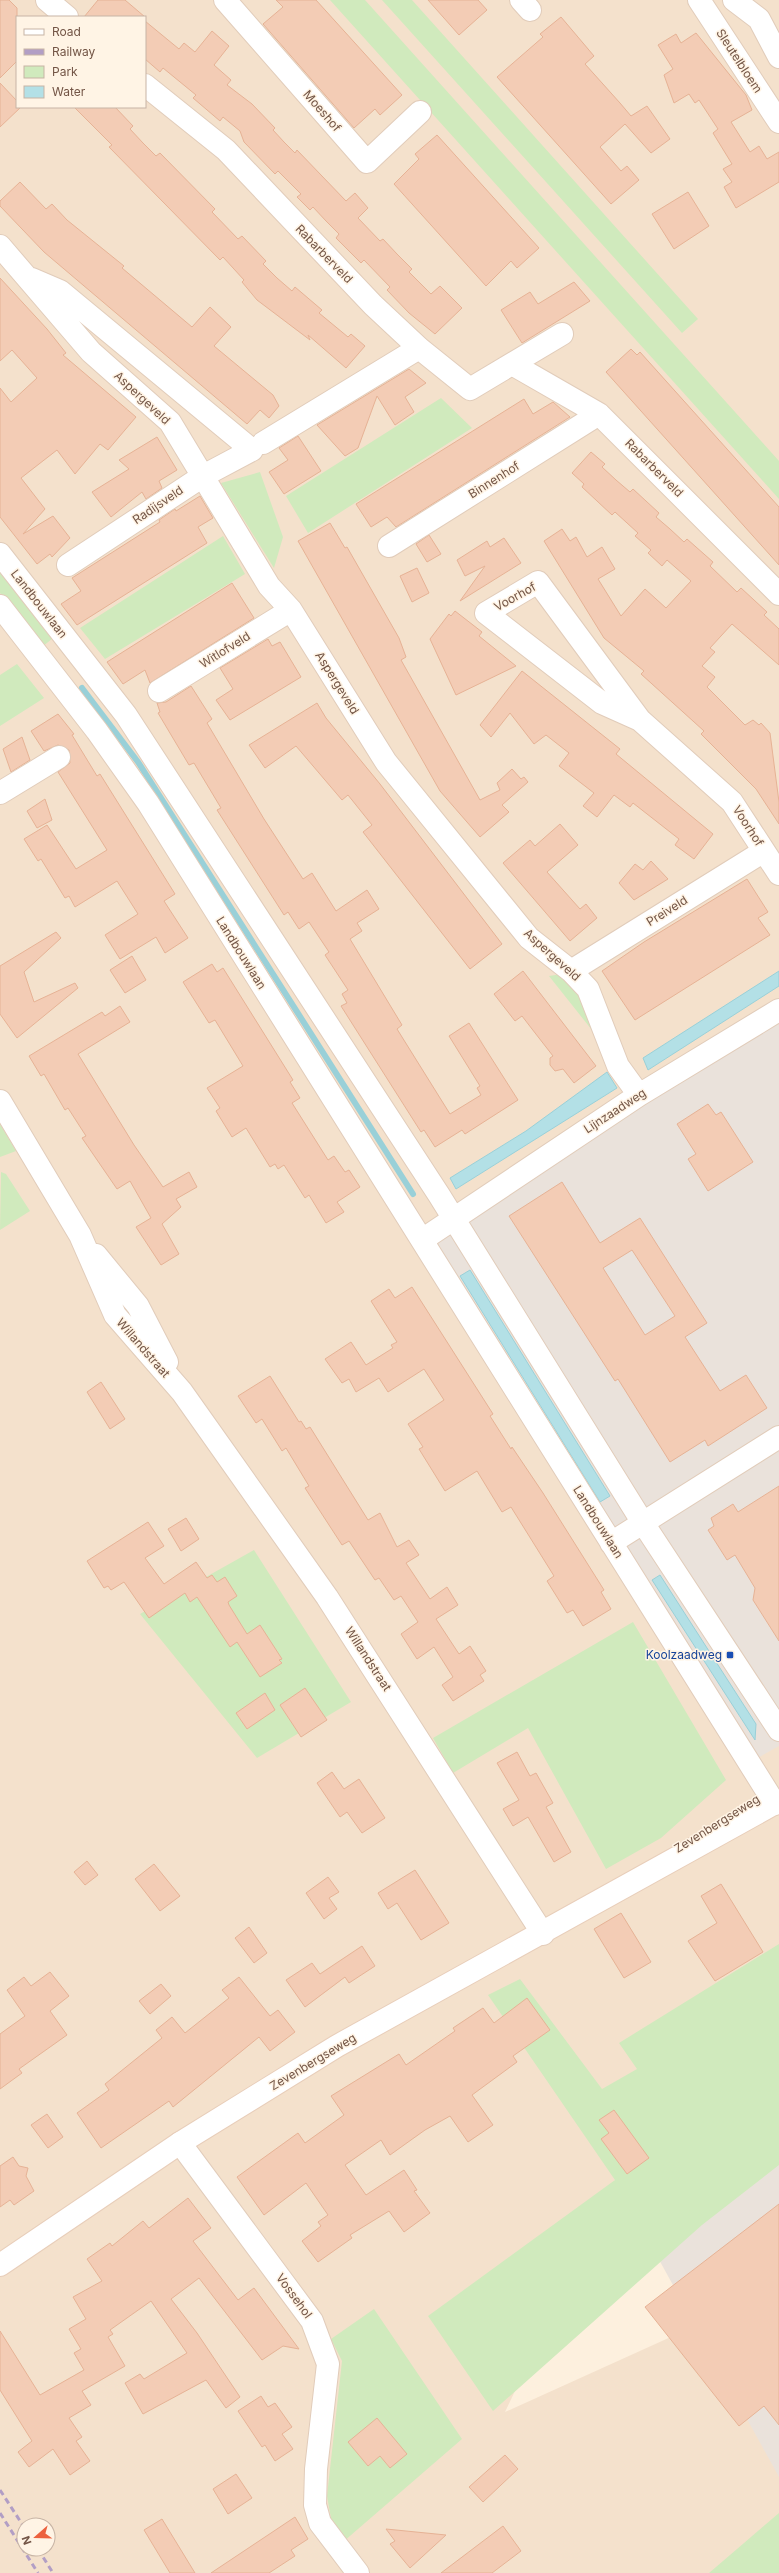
<svg xmlns="http://www.w3.org/2000/svg" width="779" height="2573" viewBox="0 0 779 2573" font-family="Inter,sans-serif">
	<style>
		.residential { fill: #f4e1cc; fill-rule: evenodd }
		.industrial { fill: #eae2db }
		.green { fill: #d0eabd }
		.water { fill: #b3e0e6; stroke: #99d0d8 }
		.lines { fill: none; stroke-linecap: round; stroke-linejoin: round }
		.stream { stroke: #99d0d8; stroke-width: 6 }
		.building { fill: #f3ccb5; stroke: #e6b295; fill-rule: evenodd }
		.street-casing { stroke: #e1ccba; stroke-width: 24 }
		.secondary-casing { stroke: #e8ceba; stroke-width: 24 }
		.street { stroke: #fff; stroke-width: 22 }
		.secondary { stroke: #fff; stroke-width: 22 }
		.rail { stroke: #b29ec5; stroke-width: 3; stroke-dasharray: 6 4; stroke-linecap: butt }
		.transit-dot { fill: #1a4fb4; stroke: #fff4e5; stroke-width: 1.5 }
		.labels { text-anchor: middle; stroke-width: 3; stroke-linejoin: round; paint-order: stroke }
		.street-label { font-size: 12px; fill: #735546; stroke: #fff4e5 }
		.transit-label { font-size: 12px; fill: #164399; stroke: #fff4e5; text-anchor: end }
	</style>
	<rect width="100%" height="100%" fill="#fdf0de"/>
	<path class="residential" d="M0,0H779V2098L615,2180L505,2412L779,2288V2573H0ZM17,17H145V107H17ZM24,2525H48V2549H24Z"/>
	<path class="industrial" d="M779,1007V1746L740,1768L412,1241Z
		M779,2098V2477L615,2180Z"/>
	<path class="green" d="M330,0H365L779,461V499Z
		M382,0H412L698,319L682,333Z
		M441,398L472,428L308,533L286,496Z
		M260,472L283,537L274,568L221,483Z
		M223,536L245,574L105,659L80,628Z
		M0,570L53,638L42,647L0,593Z
		M17,664L44,698L0,726V675Z
		M562,974L582,992L603,1044L549,976Z
		M0,1124L16,1151L0,1157Z
		M1,1172L6,1174L30,1211L0,1230Z
		M254,1550L351,1702L257,1758L140,1614Z
		M633,1622L726,1780L661,1838L606,1869L528,1728L453,1773L433,1738Z
		M779,1944V2165L702,2225L493,2411L428,2316L615,2180L488,1995L520,1979L602,2089L637,2069L619,2043Z
		M374,2309L462,2439L343,2542L332,2524L327,2496L342,2361L331,2339Z
		M779,2513V2573H709Z"/>
	<path class="water" d="M779,971V986L648,1070L643,1058Z
		M607,1072L617,1088L456,1189L450,1178L526,1131Z
		M470,1270L610,1496L600,1502L460,1276Z
		M660,1575L756,1724L755,1740L652,1580Z"/>
	<g class="lines">
		<path class="stream" d="M82,688L138,762L413,1194"/>
	</g>
	<path class="building" d="M0,0H9L17,8V61L0,78Z
		M98,0H125L145,17H84Z
		M276,0H316L402,95L380,115L375,109L354,128L263,24L283,7Z
		M428,0H478L487,10L459,35Z
		M561,17L594,56L585,64L620,103L631,116L647,106L670,139L651,153L625,124L600,147L621,171L627,166L639,180L611,204L497,77L543,37L540,34Z
		M145,21L179,49L184,43L195,52L212,31L229,46L214,65L231,80L227,85L252,104L275,128L273,130L284,142L295,153L297,150L346,201L355,193L368,208L358,218L380,241L383,239L397,254L412,269L409,272L431,294L440,286L462,308L435,334L409,313L387,290L390,287L364,260L361,263L336,238L339,234L326,221L313,207L310,210L297,197L301,194L278,171L275,174L244,142L240,131L223,117L220,121L193,98L196,95L163,68L160,72L145,59Z
		M696,33L746,95L752,110L731,122L750,152L759,146L767,159L779,152V182L736,208L724,187L732,182L723,169L732,164L713,133L718,129L699,100L695,103L689,94L674,103L664,75L673,69L658,45L676,34L681,43Z
		M0,83L17,101V107H21L0,127Z
		M74,107H115L133,126L130,129L143,143L156,156L160,153L215,209L212,212L238,239L242,236L266,261L263,264L277,278L292,291L295,287L322,310L319,313L348,337L351,334L365,346L346,368L308,335L310,340L257,300L242,282L244,280L223,257L220,260L109,147L112,145Z
		M437,135L539,248L517,268L511,261L486,286L394,184L419,159L415,154Z
		M20,182L46,209L52,204L67,220L124,266L122,268L192,327L210,307L231,327L214,346L273,395L279,406L269,418L260,410L247,424L44,252L0,206V201Z
		M688,192L709,226L674,249L652,214Z
		M0,278L47,329L66,353L63,355L136,417L108,450L100,444L75,474L57,450L21,478L45,509L23,534L53,516L70,538L52,557L50,554L37,564L0,517V388L11,402L37,378L12,350L0,361Z
		M574,282L590,301L522,343L501,310L530,292L538,304Z
		M631,349L637,355L640,352L779,507V565L606,372Z
		M409,369L426,383L405,397L414,412L395,425L377,396L358,448L345,456L317,425Z
		M524,399L533,414L553,402L570,417L396,527L387,517L371,527L356,504Z
		M298,436L321,471L284,494L269,472L288,460L279,448Z
		M157,437L177,470L159,481L162,488L146,499L142,492L111,517L92,492L129,469L119,460Z
		M591,452L605,464L602,467L616,480L630,492L633,489L659,513L656,517L670,529L684,542L687,539L713,562L710,566L737,592L741,588L767,612L764,615L779,629V665L732,624L710,648L715,652L702,666L715,677L707,687L745,725L753,720L759,725L761,723L770,733L779,802V824L756,789L701,734L704,731L641,674L644,671L604,638L544,541L562,529L570,541L576,537L587,557L602,547L615,569L598,579L621,616L645,589L666,608L691,581L667,560L662,566L648,553L651,550L635,536L638,533L615,512L612,515L582,487L584,484L572,473Z
		M200,496L213,518L198,527L207,543L77,625L61,604L81,591L72,578L160,522L159,520L175,509L176,511Z
		M330,523L345,548L347,547L399,638L406,657L401,660L480,800L500,790L497,783L512,769L521,779L524,777L528,782L502,805L509,812L480,837L440,791L298,541Z
		M429,535L441,554L427,562L416,544Z
		M504,538L521,563L460,601L485,566L465,576L457,560L487,541L490,547Z
		M417,568L429,593L412,602L400,576Z
		M232,583L254,618L150,683L145,670L123,684L107,662Z
		M455,611L482,632L479,636L516,666L456,695L430,639L449,614L451,616Z
		M268,639L272,646L280,642L301,677L230,720L216,700L233,689L220,668Z
		M522,671L620,749L616,754L713,834L694,859L675,845L679,839L633,803L630,807L614,795L597,817L583,806L594,793L559,766L569,753L546,735L534,744L510,713L491,737L480,725Z
		M191,686L212,719L207,723L264,819L303,879L312,873L336,911L367,890L379,909L357,923L362,931L350,939L402,1025L397,1029L450,1114L481,1095L477,1088L480,1086L449,1036L469,1023L518,1100L465,1134L462,1130L435,1147L424,1130L421,1132L341,1006L347,1003L342,994L348,990L325,955L329,952L309,922L299,929L288,912L284,915L217,810L221,808L194,763L189,765L158,713L160,712L157,703L166,702Z
		M317,703L326,718L380,784L502,944L470,969L363,832L372,825L348,795L342,800L296,746L265,768L249,745Z
		M58,714L74,734L72,735L97,776L100,774L175,894L164,901L188,938L165,953L156,937L120,959L105,935L138,914L117,881L75,907L69,896L65,898L41,859L38,861L24,839L47,825L76,869L107,850L58,772L70,763L69,750L58,745L44,751L31,731Z
		M22,737L30,760L11,772L3,749Z
		M45,799L52,820L37,828L27,811Z
		M560,824L578,845L547,872L580,909L586,904L597,918L570,941L503,863L530,840L535,846Z
		M651,861L668,879L634,900L619,883L635,864L643,870Z
		M747,879L768,912L758,918L770,935L635,1020L602,971L644,942Z
		M56,932L61,938L24,972L34,1002L75,983L78,988L17,1038L0,1014V966Z
		M132,956L146,980L125,993L110,970Z
		M212,964L217,972L223,968L293,1080L290,1082L300,1098L292,1103L328,1160L334,1156L345,1172L349,1170L360,1187L337,1202L344,1212L326,1223L309,1195L305,1198L284,1165L278,1169L275,1164L270,1167L246,1128L232,1137L216,1111L220,1108L207,1088L243,1066L215,1020L209,1023L183,982Z
		M523,971L596,1066L574,1083L563,1069L555,1071L550,1065V1058L553,1056L532,1029L522,1016L515,1021L494,994Z
		M120,1006L130,1022L78,1054L134,1145L163,1187L189,1172L197,1187L176,1199L181,1207L162,1224L179,1254L161,1265L136,1227L151,1218L130,1181L117,1189L82,1138L86,1136L68,1108L65,1110L44,1074L41,1076L29,1056L102,1012L105,1016Z
		M708,1104L716,1115L721,1112L753,1162L708,1191L688,1159L696,1154L677,1124Z
		M562,1182L600,1243L640,1218L707,1323L685,1337L720,1391L746,1375L767,1408L708,1446L705,1440L670,1462L618,1379L615,1381L509,1216ZM632,1250L675,1316L645,1335L603,1268Z
		M412,1287L493,1414L490,1416L511,1449L512,1447L543,1493L604,1590L601,1592L611,1609L583,1626L573,1610L567,1613L547,1581L554,1576L511,1507L502,1512L477,1471L445,1491L419,1449L423,1447L408,1424L444,1400L424,1369L388,1392L379,1378L356,1392L349,1379L342,1383L325,1359L351,1342L366,1365L393,1348L391,1345L397,1342L371,1301L389,1289L395,1298Z
		M270,1376L299,1422L301,1421L306,1429L310,1427L368,1520L380,1513L397,1547L409,1540L419,1555L406,1563L430,1599L447,1587L458,1605L436,1619L459,1654L470,1646L486,1671L480,1675L484,1681L453,1701L442,1685L453,1677L434,1647L417,1659L401,1634L418,1622L401,1596L394,1600L379,1578L375,1580L349,1541L342,1545L305,1488L309,1486L286,1448L282,1451L262,1419L256,1423L238,1396Z
		M101,1382L125,1419L110,1429L87,1392Z
		M779,1486V1641L753,1600L755,1588L735,1555L727,1560L708,1530L714,1526L711,1518L733,1504L738,1512Z
		M186,1518L199,1539L181,1551L168,1529Z
		M148,1522L164,1546L145,1558L164,1584L196,1562L207,1578L212,1575L217,1582L225,1577L237,1596L228,1602L229,1605L247,1634L260,1625L282,1659L279,1660L282,1663L260,1677L237,1642L230,1647L197,1597L190,1602L185,1593L149,1618L124,1582L111,1590L108,1586L104,1588L87,1561Z
		M305,1688L327,1720L301,1737L280,1705Z
		M265,1693L275,1710L247,1729L236,1713Z
		M517,1752L530,1776L536,1773L553,1803L546,1807L571,1852L554,1862L528,1817L513,1826L503,1809L519,1800L497,1763Z
		M332,1772L344,1789L359,1779L385,1818L362,1833L347,1812L340,1817L317,1783Z
		M87,1861L98,1875L85,1885L74,1872Z
		M154,1864L180,1896L160,1911L135,1879Z
		M415,1870L449,1923L421,1940L397,1903L388,1909L378,1893Z
		M328,1877L339,1892L329,1898L337,1909L324,1919L306,1893Z
		M721,1884L763,1952L715,1981L688,1941L717,1923L701,1896Z
		M621,1913L651,1962L624,1978L594,1929Z
		M249,1927L267,1953L254,1963L235,1938Z
		M362,1946L375,1966L349,1983L345,1977L305,2007L286,1980L312,1963L320,1974Z
		M50,1972L69,1996L50,2011L67,2035L19,2069L22,2073L0,2089V2034L25,2016L7,1990L24,1977L31,1986Z
		M239,1977L270,2016L278,2010L295,2032L270,2051L259,2037L173,2107L169,2101L101,2148L77,2113L109,2090L105,2084L162,2038L156,2030L172,2017L185,2033L229,1998L222,1990Z
		M161,1984L171,1996L150,2014L139,2001Z
		M527,1998L550,2030L513,2056L517,2062L472,2095L493,2125L468,2142L450,2116L425,2130L390,2155L381,2140L345,2165L366,2195L404,2170L417,2190L414,2191L430,2213L404,2232L389,2211L350,2235L352,2238L318,2262L302,2241L321,2226L318,2222L328,2215L306,2183L264,2215L237,2177L298,2133L305,2143L344,2115L331,2096L399,2054L406,2065L455,2031L453,2028L483,2008L494,2023Z
		M614,2110L649,2158L627,2174L601,2139L609,2133L599,2120Z
		M47,2114L63,2137L48,2148L31,2125Z
		M13,2157L19,2166L28,2168L26,2176L34,2191L14,2205L10,2200L0,2207V2166Z
		M188,2198L211,2228L193,2241L238,2300L254,2288L299,2349L283,2346L262,2360L199,2278L171,2299L197,2333L240,2397L226,2408L206,2380L143,2414L125,2383L140,2374L144,2379L187,2353L151,2301L110,2330L113,2334L108,2337L125,2366L82,2391L91,2405L69,2418L82,2437L76,2441L90,2461L70,2475L53,2449L29,2467L18,2452L32,2441L0,2390V2331L40,2395L84,2370L74,2353L81,2349L69,2329L86,2319L73,2297L102,2281L87,2259L110,2243L112,2246L143,2221L149,2228Z
		M779,2204V2425L764,2406L739,2426L645,2307Z
		M261,2396L268,2407L275,2403L292,2427L282,2434L293,2449L275,2461L265,2445L262,2447L238,2411Z
		M377,2418L407,2454L390,2468L380,2456L368,2466L348,2442Z
		M505,2455L518,2469L483,2502L469,2487Z
		M236,2474L252,2498L228,2514L213,2489Z
		M295,2517L308,2539L291,2550L295,2556L269,2573H211Z
		M162,2519L195,2573H170L144,2530Z
		M503,2526L521,2551L492,2573H441Z
		M386,2529L446,2535L410,2568L390,2544L395,2541Z"/>
	<g class="lines">
		<g class="street-casing">
			<path id="street" d="M47,0L67,17
				M225,0L367,162L420,112
				M521,0L530,10
				M699,0L779,122
				M734,0L759,19L779,57
				M145,85L226,150L373,305L419,348L470,389L562,334
				M0,246L91,352L170,422L269,586L291,610L386,762L529,938L571,971L588,989L618,1066L639,1095
				M32,279L60,291L252,450L203,476L68,565
				M512,364L599,414L779,594
				M263,443L419,348
				M389,546L599,414
				M0,554L126,715L439,1195L643,1523L779,1730
				M0,606L97,731L148,803L775,1804
				M159,691L291,610
				M640,720L602,703L486,613L538,582L640,720L732,802L779,874
				M0,793L59,757
				M571,971L764,851
				M0,1101L80,1235L115,1315L182,1392L327,1597L543,1934
				M422,1240L639,1095L779,1010
				M96,1255L138,1306L167,1362
				M611,1543L779,1437
				M180,2143L312,2321L328,2364L316,2469L315,2505L320,2523L358,2573"/>
		</g>
		<g class="secondary-casing">
			<path id="secondary" d="M0,2265L180,2143L337,2046L779,1801"/>
		</g>
		<use href="#street" class="street"/>
		<use href="#secondary" class="secondary"/>
		<path class="rail" d="M0,2490L24,2527
			M0,2513L38,2573
			M38,2549L53,2573"/>
	</g>
	<rect class="transit-dot" x="726" y="1651" width="8" height="8" rx="2"/>
	<g class="labels">
		<g class="street-label">
			<text transform="translate(739 61) rotate(57)" y="4">Sleutelbloem</text>
			<text transform="translate(322 111) rotate(49)" y="4">Moeshof</text>
			<text transform="translate(324 254) rotate(46)" y="4">Rabarberveld</text>
			<text transform="translate(142 398) rotate(43)" y="4">Aspergeveld</text>
			<text transform="translate(654 468) rotate(45)" y="4">Rabarberveld</text>
			<text transform="translate(494 480) rotate(-32)" y="4">Binnenhof</text>
			<text transform="translate(158 505) rotate(-34)" y="4">Radijsveld</text>
			<text transform="translate(515 597) rotate(-29)" y="4">Voorhof</text>
			<text transform="translate(39 604) rotate(52)" y="4">Landbouwlaan</text>
			<text transform="translate(225 650) rotate(-32)" y="4">Witlofveld</text>
			<text transform="translate(337 683) rotate(58)" y="4">Aspergeveld</text>
			<text transform="translate(748 826) rotate(57)" y="4">Voorhof</text>
			<text transform="translate(667 911) rotate(-32)" y="4">Preiveld</text>
			<text transform="translate(241 953) rotate(58)" y="4">Landbouwlaan</text>
			<text transform="translate(552 955) rotate(42)" y="4">Aspergeveld</text>
			<text transform="translate(615 1111) rotate(-33)" y="4">Lijnzaadweg</text>
			<text transform="translate(143 1348) rotate(49)" y="4">Willandstraat</text>
			<text transform="translate(598 1522) rotate(58)" y="4">Landbouwlaan</text>
			<text transform="translate(368 1659) rotate(57)" y="4">Willandstraat</text>
			<text transform="translate(717 1824) rotate(-32)" y="4">Zevenbergseweg</text>
			<text transform="translate(313 2062) rotate(-31)" y="4">Zevenbergseweg</text>
			<text transform="translate(294 2296) rotate(54)" y="4">Vossehol</text>
		</g>
		<g class="transit-label">
			<text x="722" y="1659">Koolzaadweg</text>
		</g>
	</g>
	<rect x="16" y="16" width="130" height="92" fill="#fff4e5" stroke="#c7b4a5"/>
	<rect x="24" y="29" width="20" height="6" fill="#ffffff" stroke="#c7b4a5"/>
	<text x="52" y="36" font-size="12" fill="#735546">Road</text>
	<rect x="24" y="49" width="20" height="6" fill="#b29ec5" stroke="#c7b4a5"/>
	<text x="52" y="56" font-size="12" fill="#735546">Railway</text>
	<rect x="24" y="66" width="20" height="12" fill="#d0eabd" stroke="#c7b4a5"/>
	<text x="52" y="76" font-size="12" fill="#735546">Park</text>
	<rect x="24" y="86" width="20" height="12" fill="#b3e0e6" stroke="#c7b4a5"/>
	<text x="52" y="96" font-size="12" fill="#735546">Water</text>
	<g transform="translate(36 2537) rotate(250)"><circle r="19" fill="#fff4e5" stroke="#c7b4a5"/>
	<path d="M0-3L7 15L0 10L-7 15Z" fill="#ec613e"/>
	<text y="-6" font-size="11" font-weight="bold" text-anchor="middle" fill="#735546">N</text>
	</g>
</svg>
